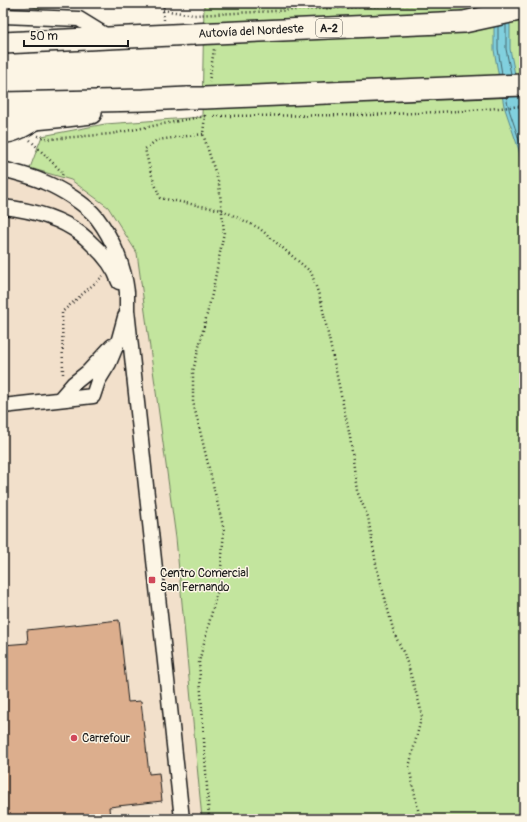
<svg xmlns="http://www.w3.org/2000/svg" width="527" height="822" viewBox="0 0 527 822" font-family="Pangolin,sans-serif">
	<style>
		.built { fill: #f2e0cb }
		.green { fill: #c3e59e; stroke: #70805d }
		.water { fill: #81d0de; stroke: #598890 }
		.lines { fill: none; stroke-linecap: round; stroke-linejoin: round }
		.shore { stroke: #44646a; stroke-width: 1 }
		.building { fill: #dcae8d; stroke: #1c1c1c }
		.minor-casing { stroke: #1c1c1c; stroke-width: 17 }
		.highway-casing { stroke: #1c1c1c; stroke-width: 24 }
		.path { stroke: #1c1c1c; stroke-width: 2.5; stroke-dasharray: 1 3; stroke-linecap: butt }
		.minor { stroke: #fcf5e5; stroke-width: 14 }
		.highway { stroke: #fcf5e5; stroke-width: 21 }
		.highway-bridge-casing { stroke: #1c1c1c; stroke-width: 24; stroke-linecap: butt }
		.highway-bridge { stroke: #fcf5e5; stroke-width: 21 }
		.poi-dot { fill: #d1495b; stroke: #fcf5e5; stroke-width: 1.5 }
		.labels { text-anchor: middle; stroke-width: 3; stroke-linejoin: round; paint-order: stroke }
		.shield { fill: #fcf5e5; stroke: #5f5d58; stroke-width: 1 }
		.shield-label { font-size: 11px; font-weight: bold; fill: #1c1c1c }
		.street-label { font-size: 12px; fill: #1c1c1c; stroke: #fcf5e5 }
		.poi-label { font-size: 12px; fill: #1c1c1c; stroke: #fcf5e5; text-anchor: start }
	</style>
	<rect width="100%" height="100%" fill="#fcf5e5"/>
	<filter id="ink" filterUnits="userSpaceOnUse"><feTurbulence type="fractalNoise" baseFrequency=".025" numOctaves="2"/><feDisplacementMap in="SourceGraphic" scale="8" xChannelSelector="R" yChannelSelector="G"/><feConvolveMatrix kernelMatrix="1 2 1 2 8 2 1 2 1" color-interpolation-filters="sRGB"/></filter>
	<g filter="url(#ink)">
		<path class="built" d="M3,161L30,168L71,180L108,207L137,253L176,538L202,819H3Z"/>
		<path class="green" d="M20,3H176L37,8Z
			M204,3H524V819H202L176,538L137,253L108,207L71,180L30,168L42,136L105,124L202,117Z"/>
		<path class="water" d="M494,3H510V49L519,95L524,113V181L519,150L504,106L494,50Z"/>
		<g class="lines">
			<path class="shore" d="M506,25V49L511,74
				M498,26V49L502,74
				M506,97C510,118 520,137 524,158"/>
		</g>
		<path class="building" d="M119,620L128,702L141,701L149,774L159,773L162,801L109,807L110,819H3V645L28,643L27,630Z"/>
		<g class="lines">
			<g class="minor-casing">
				<path id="minor" d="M3,16L79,19L110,38
					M3,136C16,135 27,128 37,122
					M3,169C17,173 31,176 44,182C61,189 86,204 97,218C113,239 124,266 127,292C127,298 127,304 127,310L182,819
					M3,207C30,210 59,217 81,234C85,237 89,241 93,245C104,255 114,267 119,282
					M60,399L73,384L88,372L112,346
					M3,406L93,396L98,381L109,363L119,339L125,317"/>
			</g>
			<g class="highway-casing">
				<path id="highway" d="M464,22L524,9
					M3,43L193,34
					M327,93L524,85
					M3,103L144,100L188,98
					M3,122L66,116L91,113"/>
			</g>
			<path class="path" d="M163,10L194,15L438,3
				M164,20L163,10L165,3
				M209,82L214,49
				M205,115L203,134L219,184L224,232L212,294L193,371V402L224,530L220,581L199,662L209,819
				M214,116L370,115L459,111L524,106
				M203,134L157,140L145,149L150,170L160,198L222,210L259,228L311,272L321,301L350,437L357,491L368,517L376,564L394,633L405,656L420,706L422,715L409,767L420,819
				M38,136L49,139L111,134L205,116
				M30,140L63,173L62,176
				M63,374L62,312L103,276"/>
			<use href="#minor" class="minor"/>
			<use href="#highway" class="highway"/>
			<g class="highway-bridge-casing">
				<path id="highway-bridge" d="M193,34L464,22
					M188,98H204L327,93"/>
			</g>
			<use href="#highway-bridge" class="highway-bridge"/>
		</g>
	</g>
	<g class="poi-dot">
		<rect x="148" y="576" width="8" height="8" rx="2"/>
		<circle cx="74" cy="738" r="4"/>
	</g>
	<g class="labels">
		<rect class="shield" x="316" y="19" width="26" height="18" rx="3"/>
		<g class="shield-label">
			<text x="329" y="32">A-2</text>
		</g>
		<g class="street-label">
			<text transform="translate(251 31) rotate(-3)" y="4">Autovía del Nordeste</text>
		</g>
		<g class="poi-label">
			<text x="160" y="577">Centro Comercial<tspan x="160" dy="14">San Fernando</tspan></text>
			<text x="82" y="742">Carrefour</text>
		</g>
	</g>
	<rect width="527" height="822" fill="none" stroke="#fcf5e5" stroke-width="16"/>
	<rect x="8" y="8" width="511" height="806" fill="none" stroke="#1c1c1c" stroke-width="1.5" filter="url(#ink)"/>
	<path d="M24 40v6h104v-6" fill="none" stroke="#1c1c1c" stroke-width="2"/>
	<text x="30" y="40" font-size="12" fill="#1c1c1c" stroke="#fcf5e5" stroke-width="3" paint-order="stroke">50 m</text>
</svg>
